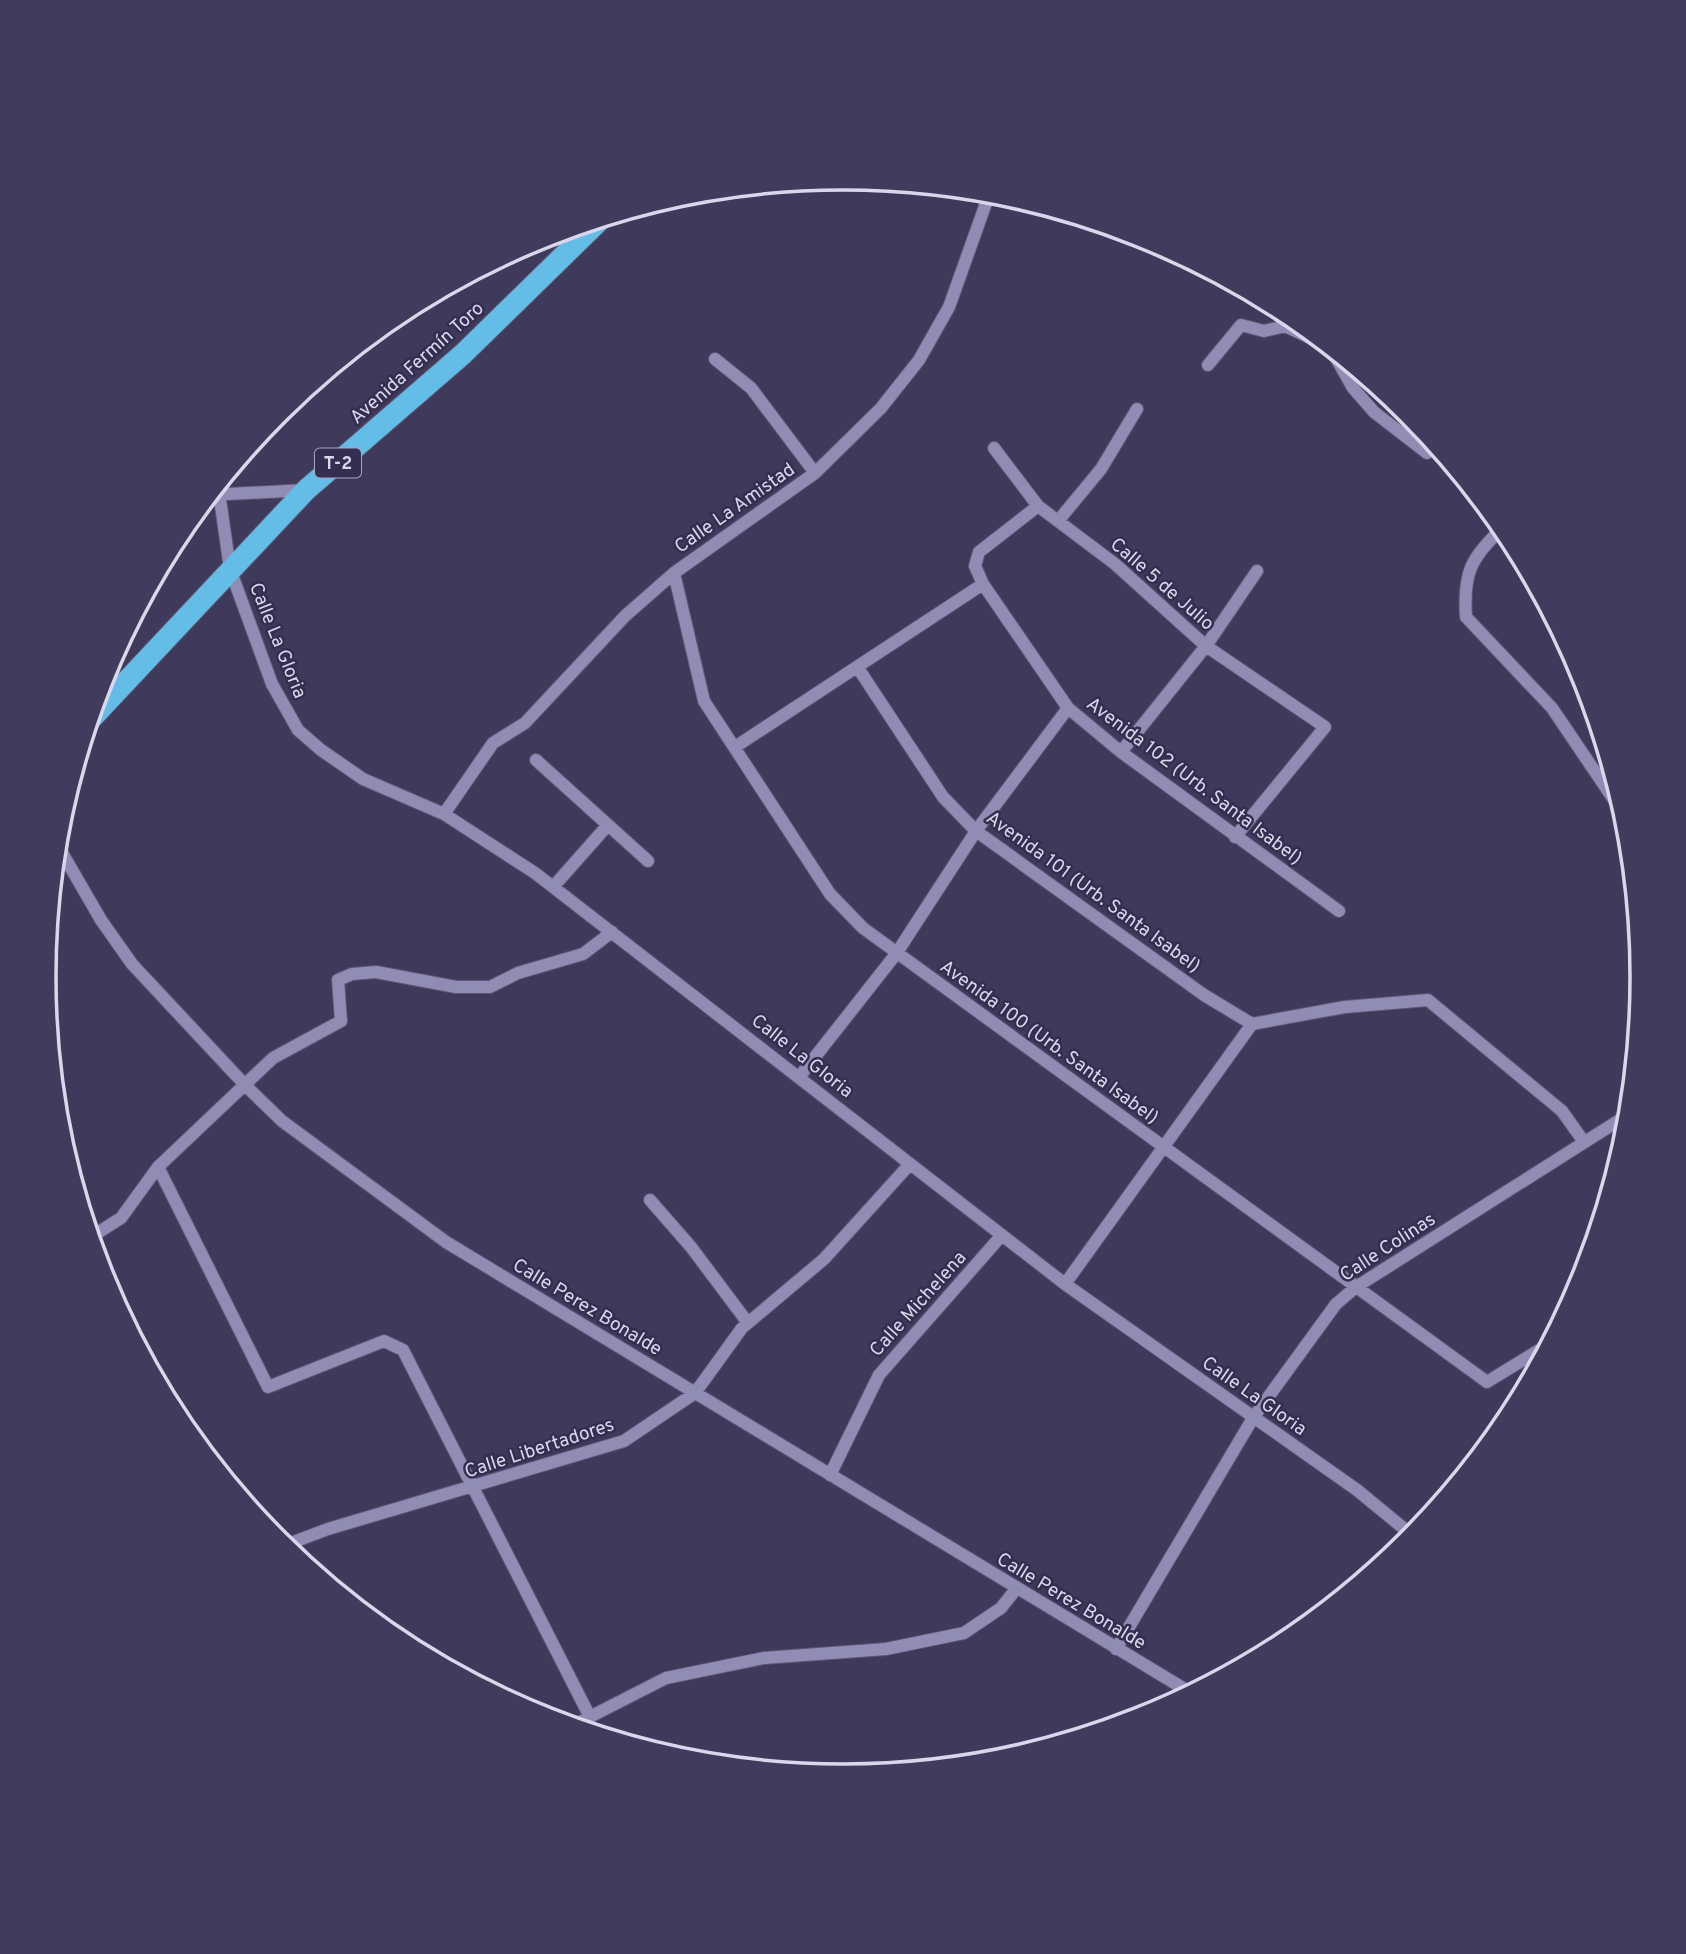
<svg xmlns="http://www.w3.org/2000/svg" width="1686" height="1954" viewBox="0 0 1686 1954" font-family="Overpass,sans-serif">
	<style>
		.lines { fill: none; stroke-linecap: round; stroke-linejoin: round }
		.minor-casing { stroke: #5c5774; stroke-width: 14 }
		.highway-casing { stroke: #5c5774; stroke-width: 23 }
		.minor { stroke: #918cb4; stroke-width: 12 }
		.highway { stroke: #64bde6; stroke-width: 21 }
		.labels { text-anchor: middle; stroke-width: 5; stroke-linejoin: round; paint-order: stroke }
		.shield { fill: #342f51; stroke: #a8a5be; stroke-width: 2 }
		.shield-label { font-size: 18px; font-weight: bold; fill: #dad7ed }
		.street-label { font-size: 19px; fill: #dad7ed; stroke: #342f51 }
		.rim { fill: none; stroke: #dad7ed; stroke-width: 3.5 }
	</style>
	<rect width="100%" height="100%" fill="#3f395c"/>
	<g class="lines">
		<g class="minor-casing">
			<path id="minor" d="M1274,306L1285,326L1319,342L1335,356L1353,388L1374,412L1427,453
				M715,359L751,388L815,473
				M1208,365L1241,325L1264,331L1285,326
				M994,448L1038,506L1115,564L1206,646L1325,727L1235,837
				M218,485L230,569L272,684L298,730L321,750L363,779L444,814L535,873L1065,1284L1357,1490L1413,1536
				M209,495L306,490
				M1038,506L979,552L975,566L983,584L1068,708L1121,752L1339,911
				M1058,521L1101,469L1137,409
				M1503,527C1471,559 1463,571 1466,617L1552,708L1625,816
				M674,573L704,701L830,894L863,928L1487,1382L1549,1344
				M858,668L943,797L976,831L1204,995L1252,1024
				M735,747L983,584
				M1121,752L1206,646L1257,571
				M536,760L648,861
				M444,814L493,743L525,723L625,616L674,573L815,473L881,408L919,360L949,307L990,192
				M57,844L101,920L132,964L246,1086L282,1121L446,1242L1191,1693
				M553,887L608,825
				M1252,1024L1345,1007L1428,1000L1562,1111L1584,1142
				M800,1076L896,954L976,831L1068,708
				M158,1167L268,1387L384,1341L403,1350L589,1715
				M650,1200L691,1247L748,1323
				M91,1237L121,1218L158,1167L273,1058L341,1021L338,980L352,974L376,972L456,987H490L518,973L583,954L612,932
				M1065,1284L1252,1024
				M830,1475L879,1375L1002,1235
				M283,1546L328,1529L624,1441L695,1393L742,1328L824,1259L910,1164
				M1116,1649L1253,1418L1336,1304L1356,1287L1629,1114
				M572,1726L666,1678L764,1658L886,1649L964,1633L1001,1608L1016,1589"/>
		</g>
		<g class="highway-casing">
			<path id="highway" d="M90,720L306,490L463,354L600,220"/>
		</g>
		<use href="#minor" class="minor"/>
		<use href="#highway" class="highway"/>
	</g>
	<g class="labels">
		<rect class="shield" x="315" y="448.5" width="46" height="29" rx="5"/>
		<g class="shield-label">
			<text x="338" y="469">T-2</text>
		</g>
		<g class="street-label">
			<text transform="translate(416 362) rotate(-42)" y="7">Avenida Fermín Toro</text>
			<text transform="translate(734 507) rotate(-35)" y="7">Calle La Amistad</text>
			<text transform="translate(1163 583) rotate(41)" y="7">Calle 5 de Julio</text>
			<text transform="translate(279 640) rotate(68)" y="7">Calle La Gloria</text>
			<text transform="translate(1195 780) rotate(37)" y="7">Avenida 102 (Urb. Santa Isabel)</text>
			<text transform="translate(1094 891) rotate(36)" y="7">Avenida 101 (Urb. Santa Isabel)</text>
			<text transform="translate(1050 1041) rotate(36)" y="7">Avenida 100 (Urb. Santa Isabel)</text>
			<text transform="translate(803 1055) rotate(38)" y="7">Calle La Gloria</text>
			<text transform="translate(1387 1246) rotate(-33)" y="7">Calle Colinas</text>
			<text transform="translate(917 1303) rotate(-48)" y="7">Calle Michelena</text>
			<text transform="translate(588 1306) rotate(31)" y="7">Calle Perez Bonalde</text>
			<text transform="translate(1255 1395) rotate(35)" y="7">Calle La Gloria</text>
			<text transform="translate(539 1447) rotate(-18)" y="7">Calle Libertadores</text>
			<text transform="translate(1072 1600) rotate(31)" y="7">Calle Perez Bonalde</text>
		</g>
	</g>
	<path d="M0 0H1686V1954H0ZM56 977a787 787 0 1 1 1574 0a787 787 0 1 1-1574 0Z" fill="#413c5d" fill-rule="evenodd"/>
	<path class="rim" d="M56 977a787 787 0 1 1 1574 0a787 787 0 1 1-1574 0Z"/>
</svg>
